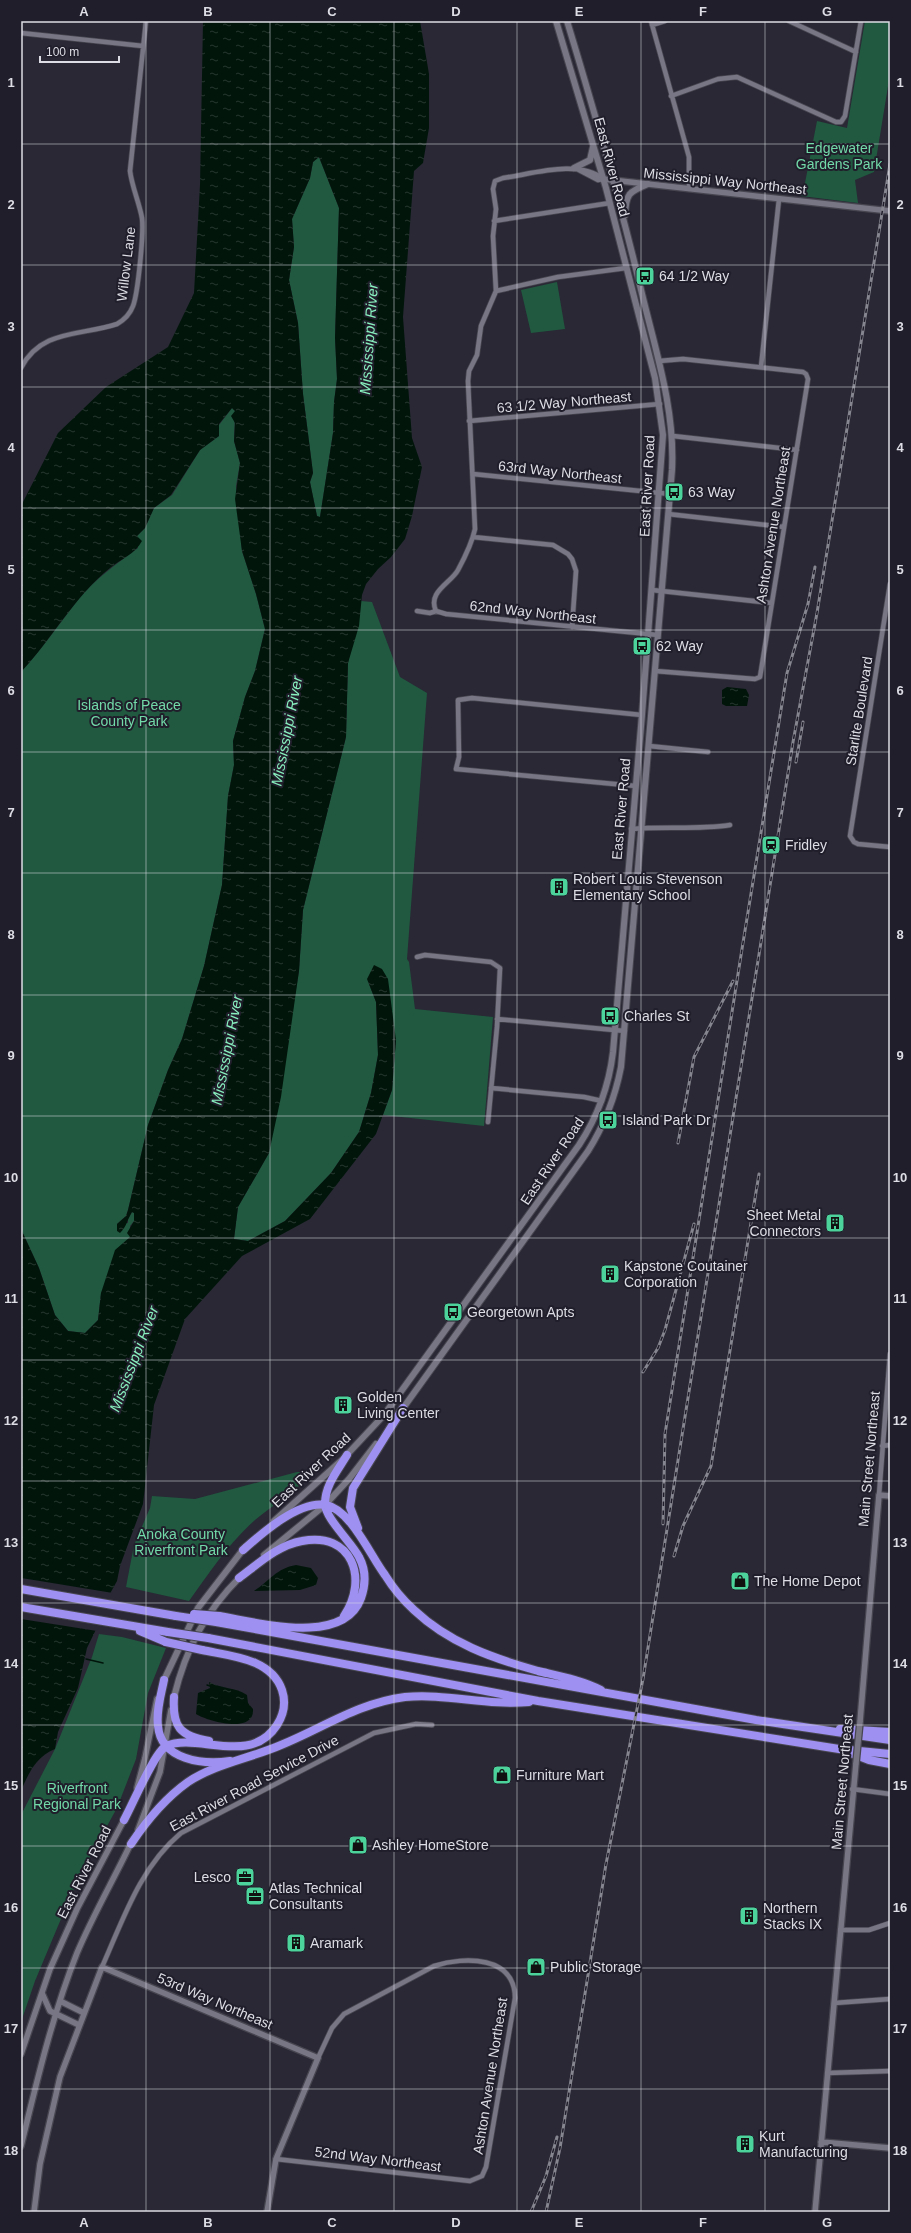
<svg xmlns="http://www.w3.org/2000/svg" width="911" height="2233" viewBox="0 0 911 2233" font-family="Helvetica,sans-serif">
	<style>
		.park { fill: #205940 }
		.water { fill: url(#water-ripples); fill-rule: evenodd }
		.pier { fill: #292834 }
		.lines { fill: none; stroke-linecap: round; stroke-linejoin: round }
		.stream { stroke: #01150b; stroke-width: 1.5 }
		.minor-casing { stroke: #474650; stroke-width: 6 }
		.tertiary-casing { stroke: #474650; stroke-width: 8 }
		.secondary-casing { stroke: #474650; stroke-width: 8 }
		.motorway-casing { stroke: #474650; stroke-width: 10 }
		.minor { stroke: #787685; stroke-width: 4.5 }
		.tertiary { stroke: #787685; stroke-width: 5.5 }
		.secondary { stroke: #787685; stroke-width: 6 }
		.motorway { stroke: #9e90f0; stroke-width: 8 }
		.rail-casing { stroke: #868690; stroke-width: 3 }
		.rail { stroke: #201e2a; stroke-width: 1.5; stroke-dasharray: 4.5; stroke-linecap: butt }
		.tertiary-bridge-casing { stroke: #474650; stroke-width: 8; stroke-linecap: butt }
		.motorway-bridge-casing { stroke: #474650; stroke-width: 10; stroke-linecap: butt }
		.tertiary-bridge { stroke: #787685; stroke-width: 5.5 }
		.motorway-bridge { stroke: #9e90f0; stroke-width: 8 }
		.grid { fill: none; stroke: #dddde5; stroke-width: 1; stroke-opacity: 0.55 }
		.labels { text-anchor: middle; stroke-width: 4; stroke-linejoin: round; paint-order: stroke }
		.park-label { font-size: 14px; fill: #72daa9; stroke: #201e2a }
		.street-label { font-size: 14px; fill: #dddde5; stroke: #201e2a }
		.poi-label { font-size: 14px; fill: #dddde5; stroke: #201e2a; text-anchor: start }
		.water-label { font-size: 15px; font-style: italic; fill: #88f0bf; stroke: #201e2a }
		.neatline { fill: none; stroke: #dddde5; stroke-width: 1.5 }
		.grid-label { font-size: 13px; text-anchor: middle; font-weight: bold; fill: #dddde5 }
	</style>
	<defs>
		<pattern id="water-ripples" width="26" height="14" patternUnits="userSpaceOnUse"><rect width="26" height="14" fill="#01150b"/><path d="M2 4q2-2 4 0t4 0M15 11q2-2 4 0t4 0" fill="none" stroke="#26372e"/></pattern>
	</defs>
	<rect width="100%" height="100%" fill="#292834"/>
	<path class="park" d="M865,21H890V74L874,172L855,180L858,203L801,196L804,188L817,121L847,128Z
		M319,157L339,208L335,338L337,379L334,402L333,433L320,517L317,516L310,482L313,473L303,394L298,323L289,280L294,247L292,219L310,178L313,162Z
		M557,282L565,329L531,333L521,290Z
		M232,408L235,411L234,441L240,463L236,486L242,551L256,594L265,629L255,671L245,697L233,741L234,765L228,796L222,885L204,966L182,1039L168,1070L148,1125L128,1210L126,1216L117,1224L128,1223V1219L132,1212L134,1213V1221L130,1226L131,1237L101,1293L98,1320L85,1333L68,1331L55,1315L39,1268L21,1229V672C42,649 59,624 78,600C95,579 116,564 138,548L137,536L145,528L154,508L172,495L200,450L219,436V425Z
		M361,601L372,602L400,677L427,693L407,959L409,962L415,1009L493,1017L484,1126L383,1115L392,1090L396,1040L367,979L376,1002L378,1055L371,1093L359,1132L331,1173L285,1221L248,1241L234,1239L238,1207L269,1153L299,971L303,910L346,737L348,663Z
		M297,1472H315C296,1490 275,1504 255,1520C229,1543 209,1573 189,1601L126,1587L134,1545L150,1508L152,1496L195,1499Z
		M99,1634L122,1637L166,1648L148,1693L136,1759L117,1808L80,1875L58,1926L35,1981L21,2022V1815L55,1749L92,1657Z"/>
	<path class="water" d="M203,21H420L429,74V128L423,163L414,171L403,317L412,438L422,467L412,516L405,539L391,557L378,569L366,584L362,595L359,626L348,663L346,737L303,910L299,971L281,1097L269,1153L238,1207L234,1239L248,1241L285,1221L331,1173L359,1132L371,1093L378,1055L376,1002L367,979L374,965L382,969L388,979L396,1040L392,1090L376,1134L310,1219L242,1256L185,1319L154,1405L143,1504L120,1566L117,1581L102,1608V1617L87,1648L78,1688L58,1732L55,1749C36,1757 29,1772 21,1791V1229L39,1268L55,1315L68,1331L85,1333L98,1320L101,1293L115,1250L130,1237L127,1233L134,1221V1213L132,1212C127,1220 127,1226 120,1233L117,1231V1224L126,1216L128,1210L148,1125L168,1070L182,1039L204,966L222,885L228,796L234,765L233,741L245,697L255,671L265,629L256,594L242,551L235,499L240,463L234,441L235,423L231,416L235,411L232,408L219,424V436L200,450L171,495L154,508L145,528L137,536L142,541C135,554 121,559 110,568C74,597 52,639 21,672V506L58,433L106,387L168,347L194,293L200,185ZM319,157L339,208L335,338L337,379L334,402L333,433L320,517L317,516L310,482L313,473L303,394L298,323L289,280L294,247L292,219L310,178L313,162Z
		M727,687L746,689L749,695L747,706H726L722,704V690Z
		M296,1565L311,1568L318,1578L316,1585L300,1590L254,1591C269,1581 277,1568 296,1565Z
		M209,1682C221,1689 236,1687 247,1695L248,1703L253,1709C255,1735 207,1721 196,1714L198,1693L210,1688Z"/>
	<path class="pier" d="M21,1578L34,1580L113,1593L104,1609V1618L97,1631L21,1619Z"/>
	<g class="lines">
		<path class="stream" d="M86,1659L103,1663
			M207,1685L210,1686"/>
		<g class="minor-casing">
			<path id="minor" d="M651,21L689,157V189
				M789,21L856,52
				M652,25L665,21
				M21,33L143,46
				M671,96L718,79L737,77L836,122H841L845,116L861,21
				M577,169L598,180L603,179
				M494,221L610,203
				M496,291L558,277L626,268
				M761,367L779,199
				M21,368C41,329 81,336 117,324C124,320 130,314 133,306C138,293 144,232 142,218C139,202 132,187 130,171L146,21
				M469,421L660,404
				M673,436L797,450
				M473,474L670,494
				M668,514L784,527
				M473,537L553,545L568,554L572,559L576,571L572,627
				M890,584L850,836L854,842L858,844L890,847
				M652,590L772,603
				M417,611L430,613L436,611L446,614L658,635
				M436,611C427,592 451,583 458,570C465,557 472,543 475,529L468,381L469,371L477,355L481,326L496,291L493,236L496,209L493,189L495,181L503,178C532,174 579,159 603,179
				M655,671L755,679L760,677L808,379L806,374L803,372L683,359L659,361
				M649,746L708,752
				M636,786L456,769L459,757L458,700L472,698L642,715
				M631,829C664,826 697,830 730,825
				M417,957L425,955L491,962L500,968L497,1027L488,1122
				M497,1019L625,1031
				M491,1088L584,1097L602,1101
				M882,1446L890,1445
				M879,1495L890,1354
				M852,1789L890,1794
				M840,1930H869L890,1923
				M102,1967C123,1920 140,1867 181,1833L374,1733L416,1724L432,1725
				M834,2003L890,1999
				M827,2073L890,2071
				M276,2159L470,2181L482,2176L486,2167L515,1998C515,1956 465,1956 434,1966L344,2014L332,2028L318,2058"/>
		</g>
		<g class="tertiary-casing">
			<path id="tertiary" d="M603,179L890,211
				M860,1722L879,1495L890,1496
				M137,1788L145,1758L157,1699
				M138,1830L160,1772L171,1710
				M42,1993L50,2011L79,2025
				M60,2001L84,2013
				M21,2054L50,1969L77,1909L125,1818
				M821,2142L890,2148
				M21,2146C37,2081 52,2016 77,1953C93,1915 114,1879 132,1841
				M34,2212L40,2164L60,2077L102,1967L318,2058L276,2159L267,2212
				M815,2212L856,1763"/>
		</g>
		<g class="secondary-casing">
			<path id="secondary" d="M574,168L590,160L593,147
				M625,215C626,193 629,192 648,184
				M401,1411L588,1151C605,1124 615,1098 621,1067L672,470C675,411 657,355 643,298C621,205 595,113 567,21
				M274,1521L342,1460L384,1415L579,1145C598,1116 609,1086 613,1052L642,715L663,435L655,378L606,188L556,21
				M264,1555L325,1505L349,1479L376,1444
				M164,1680L198,1608L245,1547
				M174,1697C186,1648 205,1612 241,1576"/>
		</g>
		<g class="motorway-casing">
			<path id="motorway" d="M358,1528L350,1507L353,1488L403,1408
				M243,1550C261,1534 299,1500 326,1505C351,1510 370,1555 385,1575C393,1588 403,1600 414,1610C449,1643 492,1658 538,1671C559,1676 581,1680 601,1690
				M239,1578C258,1564 278,1545 302,1541C352,1531 369,1579 344,1616
				M21,1589L176,1616
				M21,1607L168,1632
				M219,1616C257,1622 343,1647 361,1598C366,1584 366,1570 359,1557C352,1543 325,1518 325,1504C325,1485 338,1470 347,1455
				M216,1622L756,1720L890,1740
				M140,1631L166,1642
				M208,1638L538,1701L839,1749L890,1754
				M164,1680C161,1695 156,1711 158,1726C161,1760 203,1765 230,1761
				M174,1697C172,1727 180,1736 209,1741
				M840,1729L890,1732
				M851,1753L869,1760L890,1764
				M124,1820C133,1804 154,1753 166,1746C197,1732 250,1767 277,1725C284,1714 286,1702 282,1690C271,1658 230,1656 202,1650
				M131,1844C147,1820 164,1799 188,1782C215,1764 251,1758 281,1745C323,1728 358,1703 405,1697C446,1693 487,1706 529,1702"/>
		</g>
		<use href="#minor" class="minor"/>
		<use href="#tertiary" class="tertiary"/>
		<use href="#secondary" class="secondary"/>
		<use href="#motorway" class="motorway"/>
		<g class="rail-casing">
			<path id="rail" d="M796,762L803,722
				M678,1143L694,1057L733,981
				M643,1372L658,1348L665,1330L694,1224
				M663,1524L665,1434L742,949L787,673L808,604L815,567
				M674,1556L683,1526L711,1466L759,1174
				M531,2212L546,2176L557,2137
				M546,2212L560,2148L606,1864L643,1679L793,742L817,613L890,164"/>
		</g>
		<use href="#rail" class="rail"/>
		<g class="tertiary-bridge-casing">
			<path id="tertiary-bridge" d="M856,1763L860,1722"/>
		</g>
		<g class="motorway-bridge-casing">
			<path id="motorway-bridge" d="M194,1614L219,1616
				M176,1616L216,1622
				M168,1632L208,1638
				M166,1642L202,1650"/>
		</g>
		<use href="#tertiary-bridge" class="tertiary-bridge"/>
		<use href="#motorway-bridge" class="motorway-bridge"/>
	</g>
	<path class="grid" d="M146,21V2212M270,21V2212M394,21V2212M517,21V2212M641,21V2212M765,21V2212M21,144H890M21,265H890M21,387H890M21,508H890M21,630H890M21,752H890M21,873H890M21,995H890M21,1116H890M21,1238H890M21,1360H890M21,1481H890M21,1603H890M21,1725H890M21,1846H890M21,1968H890M21,2089H890"/>
	<defs>
		<g id="bus-square" transform="scale(1)"><rect x="-9" y="-9" width="18" height="18" rx="4" fill="#4cd39b" stroke="#201e2a"/><path d="M-5-6H5V4H4V6H2V4H-2V6H-4V4H-5ZM-3.5-4V0h7V-4ZM-3.5 1.2v1.5H-2V1.2ZM2 1.2v1.5H3.5V1.2Z" fill="#111"/></g>
		<g id="station-square" transform="scale(1)"><rect x="-9" y="-9" width="18" height="18" rx="4" fill="#4cd39b" stroke="#201e2a"/><path d="M-3-6H3Q5-6 5-4V2Q5 4 3 4L4.5 6H3L1.5 4h-3L-3 6H-4.5L-3 4Q-5 4-5 2V-4Q-5-6-3-6ZM-3.5-4v3h7v-3ZM-3.5 1v1.5H-2V1ZM2 1v1.5H3.5V1Z" fill="#111"/></g>
		<g id="building-square" transform="scale(1)"><rect x="-9" y="-9" width="18" height="18" rx="4" fill="#4cd39b" stroke="#201e2a"/><path d="M-4-6H4V6H1V3H-1V6H-4ZM-2.5-4.3h1.7v1.8h-1.7ZM.8-4.3h1.7v1.8H.8ZM-2.5-1h1.7V.8h-1.7ZM.8-1h1.7V.8H.8Z" fill="#111"/></g>
		<g id="shop-square" transform="scale(1)"><rect x="-9" y="-9" width="18" height="18" rx="4" fill="#4cd39b" stroke="#201e2a"/><path d="M-5-2.5h2.3a2.7 3.5 0 0 1 5.4 0H5L5.5 6h-11ZM-1.5-2.5h3a1.5 2.3 0 0 0-3 0Z" fill="#111"/></g>
		<g id="office-square" transform="scale(1)"><rect x="-9" y="-9" width="18" height="18" rx="4" fill="#4cd39b" stroke="#201e2a"/><path d="M-6-3h4V-5.5h4V-3h4V5H-6ZM-1-4.5V-3h2v-1.5ZM-6 0V1H6V0Z" fill="#111"/></g>
	</defs>
	<g fill-rule="evenodd">
		<use href="#bus-square" x="645" y="276"/>
		<use href="#bus-square" x="674" y="492"/>
		<use href="#bus-square" x="642" y="646"/>
		<use href="#station-square" x="771" y="845"/>
		<use href="#building-square" x="559" y="887"/>
		<use href="#bus-square" x="610" y="1016"/>
		<use href="#bus-square" x="608" y="1120"/>
		<use href="#building-square" x="835" y="1223"/>
		<use href="#building-square" x="610" y="1274"/>
		<use href="#bus-square" x="453" y="1312"/>
		<use href="#building-square" x="343" y="1405"/>
		<use href="#shop-square" x="740" y="1581"/>
		<use href="#shop-square" x="502" y="1775"/>
		<use href="#shop-square" x="358" y="1845"/>
		<use href="#office-square" x="245" y="1877"/>
		<use href="#office-square" x="255" y="1896"/>
		<use href="#building-square" x="749" y="1916"/>
		<use href="#building-square" x="296" y="1943"/>
		<use href="#shop-square" x="536" y="1967"/>
		<use href="#building-square" x="745" y="2144"/>
	</g>
	<g class="labels">
		<g class="park-label">
			<text x="839" y="153">Edgewater<tspan x="839" dy="16">Gardens Park</tspan></text>
			<text x="129" y="710">Islands of Peace<tspan x="129" dy="16">County Park</tspan></text>
			<text x="181" y="1539">Anoka County<tspan x="181" dy="16">Riverfront Park</tspan></text>
			<text x="77" y="1793">Riverfront<tspan x="77" dy="16">Regional Park</tspan></text>
		</g>
		<g class="street-label">
			<text transform="translate(612 167) rotate(75)" y="5">East River Road</text>
			<text transform="translate(725 181) rotate(6)" y="5">Mississippi Way Northeast</text>
			<text transform="translate(126 264) rotate(-83)" y="5">Willow Lane</text>
			<text transform="translate(564 402) rotate(-5)" y="5">63 1/2 Way Northeast</text>
			<text transform="translate(560 472) rotate(6)" y="5">63rd Way Northeast</text>
			<text transform="translate(647 486) rotate(-87)" y="5">East River Road</text>
			<text transform="translate(773 525) rotate(-81)" y="5">Ashton Avenue Northeast</text>
			<text transform="translate(533 612) rotate(6)" y="5">62nd Way Northeast</text>
			<text transform="translate(859 711) rotate(-81)" y="5">Starlite Boulevard</text>
			<text transform="translate(621 809) rotate(-85)" y="5">East River Road</text>
			<text transform="translate(552 1161) rotate(-56)" y="5">East River Road</text>
			<text transform="translate(869 1459) rotate(-85)" y="5">Main Street Northeast</text>
			<text transform="translate(311 1470) rotate(-43)" y="5">East River Road</text>
			<text transform="translate(842 1782) rotate(-85)" y="5">Main Street Northeast</text>
			<text transform="translate(254 1783) rotate(-28)" y="5">East River Road Service Drive</text>
			<text transform="translate(84 1872) rotate(-63)" y="5">East River Road</text>
			<text transform="translate(215 2001) rotate(23)" y="5">53rd Way Northeast</text>
			<text transform="translate(490 2076) rotate(-81)" y="5">Ashton Avenue Northeast</text>
			<text transform="translate(378 2159) rotate(7)" y="5">52nd Way Northeast</text>
		</g>
		<g class="poi-label">
			<text x="659" y="281">64 1/2 Way</text>
			<text x="688" y="497">63 Way</text>
			<text x="656" y="651">62 Way</text>
			<text x="785" y="850">Fridley</text>
			<text x="573" y="884">Robert Louis Stevenson<tspan x="573" dy="16">Elementary School</tspan></text>
			<text x="624" y="1021">Charles St</text>
			<text x="622" y="1125">Island Park Dr</text>
			<text x="821" y="1220" text-anchor="end">Sheet Metal<tspan x="821" dy="16">Connectors</tspan></text>
			<text x="624" y="1271">Kapstone Coutainer<tspan x="624" dy="16">Corporation</tspan></text>
			<text x="467" y="1317">Georgetown Apts</text>
			<text x="357" y="1402">Golden<tspan x="357" dy="16">Living Center</tspan></text>
			<text x="754" y="1586">The Home Depot</text>
			<text x="516" y="1780">Furniture Mart</text>
			<text x="372" y="1850">Ashley HomeStore</text>
			<text x="231" y="1882" text-anchor="end">Lesco</text>
			<text x="269" y="1893">Atlas Technical<tspan x="269" dy="16">Consultants</tspan></text>
			<text x="763" y="1913">Northern<tspan x="763" dy="16">Stacks IX</tspan></text>
			<text x="310" y="1948">Aramark</text>
			<text x="550" y="1972">Public Storage</text>
			<text x="759" y="2141">Kurt<tspan x="759" dy="16">Manufacturing</tspan></text>
		</g>
		<g class="water-label">
			<text transform="translate(369 339) rotate(-86)" y="5">Mississippi River</text>
			<text transform="translate(287 731) rotate(-79)" y="5">Mississippi River</text>
			<text transform="translate(227 1050) rotate(-79)" y="5">Mississippi River</text>
			<text transform="translate(134 1359) rotate(-69)" y="5">Mississippi River</text>
		</g>
	</g>
	<rect width="911" height="2233" fill="none" stroke="#201e2a" stroke-width="44"/>
	<path d="M40 56v6h79v-6" fill="none" stroke="#dddde5" stroke-width="2"/>
	<text x="46" y="56" font-size="12" fill="#dddde5" stroke="#201e2a" stroke-width="3" paint-order="stroke">100 m</text>
	<rect x="22" y="22" width="867" height="2189" class="neatline"/>
	<g class="grid-label">
		<text x="84" y="16">A</text>
		<text x="208" y="16">B</text>
		<text x="332" y="16">C</text>
		<text x="456" y="16">D</text>
		<text x="579" y="16">E</text>
		<text x="703" y="16">F</text>
		<text x="827" y="16">G</text>
		<text x="11" y="87">1</text>
		<text x="900" y="87">1</text>
		<text x="11" y="209">2</text>
		<text x="900" y="209">2</text>
		<text x="11" y="331">3</text>
		<text x="900" y="331">3</text>
		<text x="11" y="452">4</text>
		<text x="900" y="452">4</text>
		<text x="11" y="574">5</text>
		<text x="900" y="574">5</text>
		<text x="11" y="695">6</text>
		<text x="900" y="695">6</text>
		<text x="11" y="817">7</text>
		<text x="900" y="817">7</text>
		<text x="11" y="939">8</text>
		<text x="900" y="939">8</text>
		<text x="11" y="1060">9</text>
		<text x="900" y="1060">9</text>
		<text x="11" y="1182">10</text>
		<text x="900" y="1182">10</text>
		<text x="11" y="1303">11</text>
		<text x="900" y="1303">11</text>
		<text x="11" y="1425">12</text>
		<text x="900" y="1425">12</text>
		<text x="11" y="1547">13</text>
		<text x="900" y="1547">13</text>
		<text x="11" y="1668">14</text>
		<text x="900" y="1668">14</text>
		<text x="11" y="1790">15</text>
		<text x="900" y="1790">15</text>
		<text x="11" y="1912">16</text>
		<text x="900" y="1912">16</text>
		<text x="11" y="2033">17</text>
		<text x="900" y="2033">17</text>
		<text x="11" y="2155">18</text>
		<text x="900" y="2155">18</text>
		<text x="84" y="2227">A</text>
		<text x="208" y="2227">B</text>
		<text x="332" y="2227">C</text>
		<text x="456" y="2227">D</text>
		<text x="579" y="2227">E</text>
		<text x="703" y="2227">F</text>
		<text x="827" y="2227">G</text>
	</g>
</svg>
